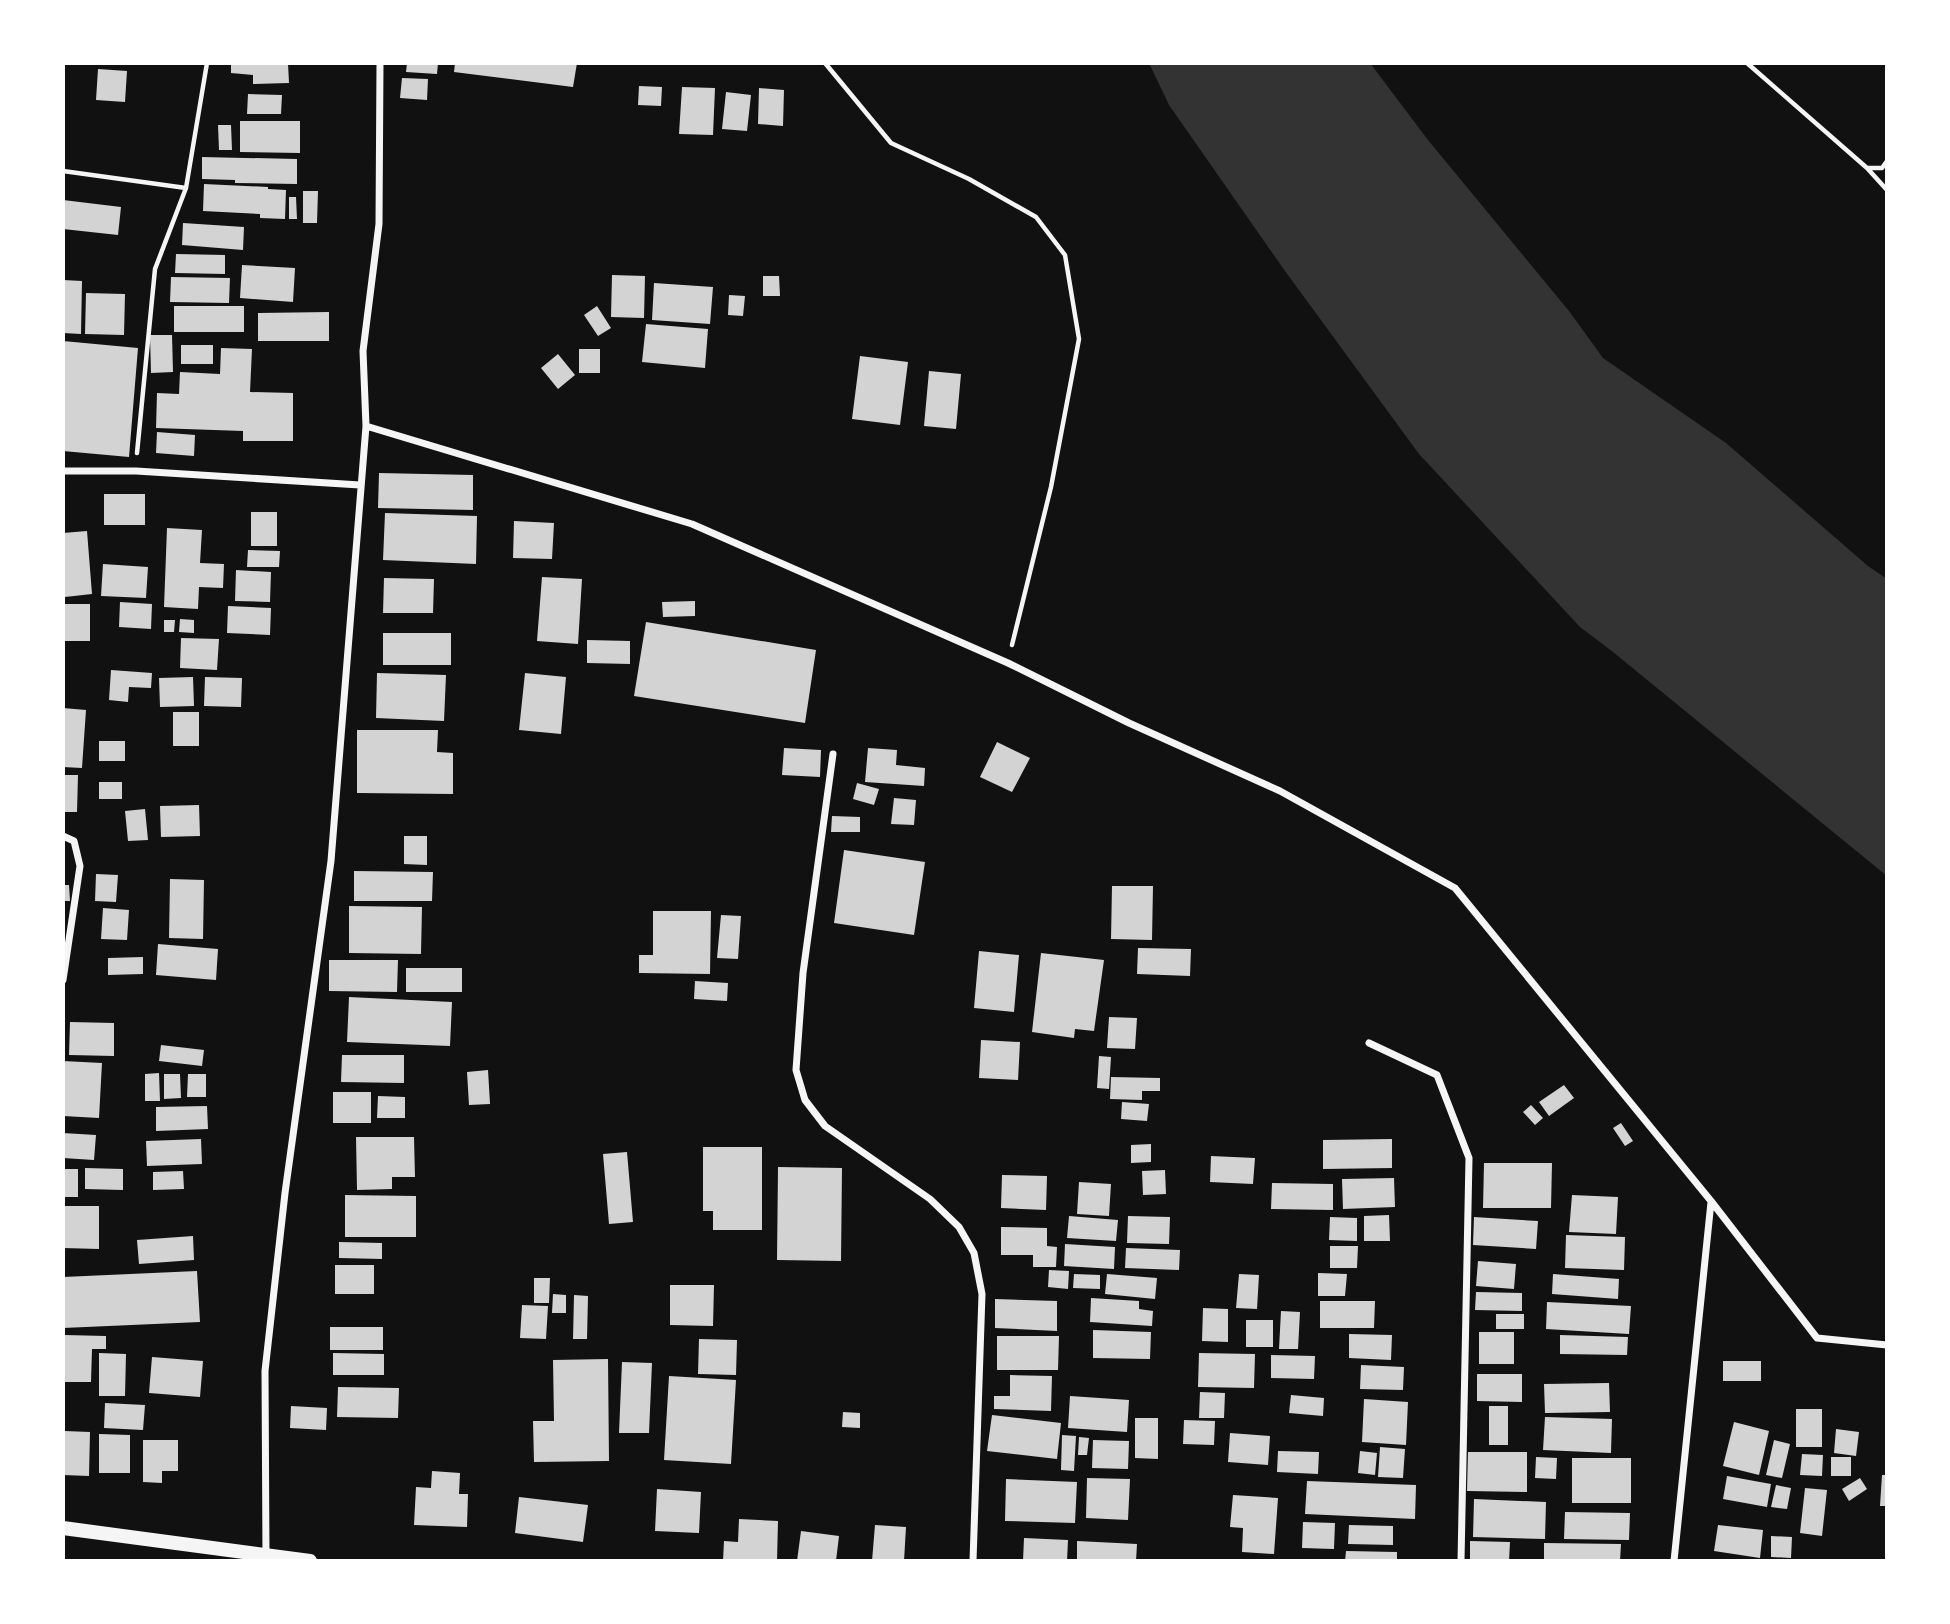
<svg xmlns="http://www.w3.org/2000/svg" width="1950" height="1624" viewBox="0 0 1950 1624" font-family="'Exo 2',sans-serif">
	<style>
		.water { fill: #333 }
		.building { fill: #d3d3d3 }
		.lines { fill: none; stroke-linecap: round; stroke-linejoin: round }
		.path { stroke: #f5f5f5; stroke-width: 4.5 }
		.minor { stroke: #f5f5f5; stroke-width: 7 }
		.secondary { stroke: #f5f5f5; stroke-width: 14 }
	</style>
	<rect width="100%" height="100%" fill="#111"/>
	<path class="water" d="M1149,63H1370L1428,140L1569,311L1603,358L1726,443L1868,566L1887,579V876L1613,652L1580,627L1419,454L1285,271L1169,105Z"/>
	<path class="building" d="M231,63H288L289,83L253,84V75L231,73Z
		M407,63H438L437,74L406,72Z
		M455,63H577L573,87L454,72Z
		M98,69L127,71L125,102L96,100Z
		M402,78L428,79L427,100L400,98Z
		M639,86L662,87L661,106L638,105Z
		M682,87L715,88L713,135L679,134Z
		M759,88L784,90L783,126L758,124Z
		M726,92L751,95L747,131L722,129Z
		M248,94L282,95L281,114H247Z
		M240,121H300V153L240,152Z
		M218,125H231L232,150H219Z
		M202,157L297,159V184L235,183V180L202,179Z
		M204,184L268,187V189L286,190L285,219L260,218V214L203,211Z
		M303,191H318L317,223H303Z
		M289,197H296L297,219H289Z
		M63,200L121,207L118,235L63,229Z
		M183,223L244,227L243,250L182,245Z
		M176,254L225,255V274L175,273Z
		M242,265L295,268L293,302L240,298Z
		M612,275L645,276L644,318L611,317Z
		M763,276H779L780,296H763Z
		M171,277L230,278L229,303L170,302Z
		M63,280L82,281L81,334L63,333Z
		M654,283L713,287L710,324L652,320Z
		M86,293L125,294L124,335L85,334Z
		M729,295L745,296L743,316L728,315Z
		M174,306H244V332H174Z
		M597,306L611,328L598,336L584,315Z
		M329,312V341H258V313Z
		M646,324L708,329L705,368L642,362Z
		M150,335H172L173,372L151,373Z
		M63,341L138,348L129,457L63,451Z
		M181,345H213V364H181Z
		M221,348L252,349L250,392L293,393V441H243V431L156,428L157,393L179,394L180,372L220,374Z
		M579,349H600V373H579Z
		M558,354L575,375L558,389L541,368Z
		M860,356L908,362L900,425L852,419Z
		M929,371L961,374L956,429L924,426Z
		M157,432L195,435L194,456L156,453Z
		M379,473L473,475V510L378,508Z
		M104,494H145V525H104Z
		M251,512H277V546H251Z
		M385,513L477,516L476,564L383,560Z
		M514,521L554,523L552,559L513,558Z
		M167,528L202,530L200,563L224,564L223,588L199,587L198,609L164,607Z
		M87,531L92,594L65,597L63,533Z
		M248,550L280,551L279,567H247Z
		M103,564L148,567L146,598L101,596Z
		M236,570L271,572L270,602L235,601Z
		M542,577L582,579L578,644L537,641Z
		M384,578L434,579L433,613H383Z
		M695,601V616L663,617L662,602Z
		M120,602L152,604L151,629L119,627Z
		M63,604H90V641H63Z
		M228,606L271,608L270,635L227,633Z
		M180,619L194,620V633L179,632Z
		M164,620H175L174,632H164Z
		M646,622L816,650L805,723L634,696Z
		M383,633H451V665H383Z
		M181,638L219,639L217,670L180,668Z
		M587,640L630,641V664L587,663Z
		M111,670L152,673L151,688L129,687L128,702L109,700Z
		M377,673L446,675L444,721L376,718Z
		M525,673L566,677L561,734L519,730Z
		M193,677L194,706L160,707L159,678Z
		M205,677L242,678L241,707L204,706Z
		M63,708L86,710L82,768L63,767Z
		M173,712H199V746H173Z
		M357,730H438L437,752L453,753V794L357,793Z
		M99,741H125V761H99Z
		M997,742L1030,758L1012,792L980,777Z
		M784,748L821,750L820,777L782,775Z
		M868,748L897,750L896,765L925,768L924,786L865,782Z
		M63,775H78L77,812H63Z
		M99,782H122V799H99Z
		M857,783L879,789L874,805L853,799Z
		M894,798L916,800L914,825L891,824Z
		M199,805L200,836L161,837L160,806Z
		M145,809L148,840L128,841L125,811Z
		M832,816L860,817V832H831Z
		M404,836H427V865L404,864Z
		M844,850L925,862L914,935L834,923Z
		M354,871L433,872L432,901H354Z
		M96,874L118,875L116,902L95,901Z
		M170,879L204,880L203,939L169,938Z
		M63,885H69L70,901H63Z
		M1112,886H1153L1152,940L1111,939Z
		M349,906L422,907L421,954L349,953Z
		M103,908L129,910L127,940L101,939Z
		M653,911H711L710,974L639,973V955H653Z
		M721,915L741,916L738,959L717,958Z
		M158,944L218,949L216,980L156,975Z
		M1138,948L1191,949L1190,976L1137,974Z
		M979,951L1019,955L1014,1012L974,1008Z
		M1041,953L1104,960L1094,1031L1075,1029L1074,1038L1032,1032Z
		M143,957V974L108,975V958Z
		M329,960H398L397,992L329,991Z
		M406,968H462V992H406Z
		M695,981L728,983L727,1001L694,999Z
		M349,997L452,1002L450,1046L347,1042Z
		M1109,1017L1137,1018L1135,1049L1107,1048Z
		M70,1022L114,1023V1056L69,1055Z
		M981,1040L1020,1042L1018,1080L979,1078Z
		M161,1045L204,1050L202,1066L159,1061Z
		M342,1055H404V1083L341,1082Z
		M1099,1056L1111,1057L1109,1089L1097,1088Z
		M63,1061L102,1063L99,1118L63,1116Z
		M488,1070L490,1104L469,1105L467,1072Z
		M159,1073L160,1101H145V1074Z
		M164,1074H180L181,1098L164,1099Z
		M188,1074H206V1097H187Z
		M1111,1077L1160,1078V1091H1142V1100L1110,1099Z
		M1564,1085L1574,1098L1549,1116L1539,1102Z
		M333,1092H371V1123H333Z
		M378,1096L405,1097V1118H377Z
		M1122,1102L1149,1104L1147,1121L1121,1119Z
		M1531,1105L1543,1118L1535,1125L1523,1112Z
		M207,1106L208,1129L156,1131V1107Z
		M1621,1123L1633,1141L1625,1146L1613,1128Z
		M63,1133L96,1135L94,1160L63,1158Z
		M356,1137H414L415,1177H392V1189L357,1190Z
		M201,1139L202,1164L147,1166L146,1141Z
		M1392,1139V1168L1323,1169V1140Z
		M1151,1144V1162L1131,1163V1145Z
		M703,1147H762V1230H713V1211H703Z
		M627,1152L633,1222L609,1224L603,1154Z
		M1211,1156L1255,1158L1253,1184L1210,1182Z
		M1484,1163H1552L1551,1208H1483Z
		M778,1167L842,1168L841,1261L777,1260Z
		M85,1168L123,1169V1190L85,1189Z
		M63,1169H78V1197H63Z
		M1165,1170L1166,1194L1143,1195L1142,1171Z
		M183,1171L184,1189L153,1190V1172Z
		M1002,1175L1047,1176L1046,1210L1001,1208Z
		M1394,1178L1395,1207L1343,1209L1342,1179Z
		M1079,1182L1111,1184L1109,1216L1077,1214Z
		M1272,1183L1333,1184V1210L1271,1209Z
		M345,1195L416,1196V1237H345Z
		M1572,1195L1618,1197L1616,1234L1569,1232Z
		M63,1206H99V1249L63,1248Z
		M1389,1215L1390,1241H1364V1216Z
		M1069,1216L1118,1220L1116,1241L1067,1238Z
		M1128,1216L1170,1217L1169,1244L1127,1243Z
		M1330,1217L1357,1218V1241L1329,1240Z
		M1474,1217L1538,1221L1536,1249L1473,1245Z
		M1001,1227L1047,1228V1246L1057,1247L1056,1267H1033V1255H1001Z
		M1566,1235L1625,1237L1624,1270L1565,1268Z
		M193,1236L194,1260L139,1264L137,1240Z
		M339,1242L382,1243V1259L339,1258Z
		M1065,1244L1115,1247L1114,1269L1064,1266Z
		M1330,1246H1358L1357,1268H1330Z
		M1126,1248L1180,1250L1179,1270L1125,1268Z
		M1478,1261L1516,1264L1514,1289L1476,1286Z
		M335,1265H374V1294H335Z
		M1049,1270L1069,1271L1068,1289L1048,1287Z
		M197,1271L200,1322L63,1328V1277Z
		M1318,1273L1347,1274L1345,1296H1318Z
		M1074,1274L1100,1275V1289L1073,1288Z
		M1107,1274L1157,1278L1155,1299L1105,1294Z
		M1239,1274L1259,1275L1257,1309L1236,1308Z
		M1553,1274L1619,1279L1618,1299L1552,1294Z
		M534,1278H550L549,1303H534Z
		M670,1285H714L713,1326L670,1325Z
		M1476,1292L1522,1293V1311L1475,1310Z
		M553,1294L566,1295V1313H552Z
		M574,1295L588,1296L587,1339H573Z
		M1091,1298L1139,1301V1309L1153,1311L1152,1326L1090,1322Z
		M995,1299L1057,1301V1331L995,1328Z
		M1320,1301H1375L1374,1328H1320Z
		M1547,1302L1631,1306L1629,1334L1546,1329Z
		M522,1305L548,1306L546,1339L520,1338Z
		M1203,1308L1228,1309V1342L1202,1341Z
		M1281,1311L1300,1312L1298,1349H1279Z
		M1496,1314H1524V1329H1496Z
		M1246,1320H1273V1347H1246Z
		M330,1327H383V1350H330Z
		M1093,1330L1151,1332L1150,1359L1093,1358Z
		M1479,1332H1514V1364H1479Z
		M1349,1334L1392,1335L1391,1360L1349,1358Z
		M65,1335L106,1336V1349H92L91,1382H63Z
		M1560,1335L1628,1337L1627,1355L1560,1354Z
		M997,1336H1059L1058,1370H997Z
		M699,1339L737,1340L736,1375L698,1374Z
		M99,1353L126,1354L125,1396H99Z
		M333,1353L384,1354V1375H333Z
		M1199,1353L1255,1354L1254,1388L1198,1387Z
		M1271,1355L1315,1356L1314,1379L1271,1378Z
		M152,1357L203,1361L200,1397L149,1393Z
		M608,1359L609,1461L534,1462L533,1421H554L553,1360Z
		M1723,1361H1761V1381H1723Z
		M622,1362L652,1363L649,1433H619Z
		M1361,1365L1404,1367L1403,1390L1360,1389Z
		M1477,1374H1522V1402L1477,1401Z
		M1010,1375L1052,1376L1051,1411L994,1409V1396H1010Z
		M669,1376L736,1380L731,1464L664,1460Z
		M1609,1383L1610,1412L1545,1413L1544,1384Z
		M338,1387L399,1388L398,1418L337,1417Z
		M1200,1392L1225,1393L1224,1418H1199Z
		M1291,1395L1324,1398L1323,1416L1289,1413Z
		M1070,1396L1129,1400L1127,1432L1068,1428Z
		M1364,1399L1408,1402L1406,1445L1362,1442Z
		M105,1403L145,1405L143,1430L104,1428Z
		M291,1406L327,1408L326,1430L290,1428Z
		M1489,1406H1508V1445H1489Z
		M1796,1409H1822V1447H1796Z
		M843,1412L860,1413V1428L842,1427Z
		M992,1415L1061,1423L1057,1459L987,1451Z
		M1545,1417L1612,1419L1611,1453L1543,1450Z
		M1135,1418H1158V1459L1135,1458Z
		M1184,1420L1215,1421L1214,1445L1183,1444Z
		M1734,1422L1769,1431L1759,1475L1723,1466Z
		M1836,1429L1859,1432L1856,1456L1834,1453Z
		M65,1431L90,1432L89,1476L63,1475Z
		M1230,1433L1270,1436L1268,1465L1228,1462Z
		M99,1434L130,1435V1473H99Z
		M1062,1435L1076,1436L1074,1471L1061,1470Z
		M1079,1437L1089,1438L1087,1455H1078Z
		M143,1440H178V1471H162V1483L143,1482Z
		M1093,1440L1129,1441L1128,1469L1092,1468Z
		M1774,1440L1790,1444L1782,1478L1766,1475Z
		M1380,1447L1405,1449L1403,1478L1378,1477Z
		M1278,1451L1319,1452L1318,1474L1277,1472Z
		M1360,1451L1377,1453L1375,1475L1358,1473Z
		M1468,1452H1527V1492L1467,1491Z
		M1802,1454L1823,1455L1822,1476L1800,1475Z
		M1536,1457L1557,1458L1556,1479L1535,1478Z
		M1831,1457H1851V1476H1831Z
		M1572,1458H1631V1503H1572Z
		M432,1471L460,1473L459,1494H468L467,1527L414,1525L416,1487L431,1488Z
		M1882,1475H1887V1506H1880Z
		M1727,1476L1771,1484L1767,1507L1723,1499Z
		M1087,1478L1130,1479L1128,1520L1086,1518Z
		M1860,1478L1867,1489L1849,1501L1842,1489Z
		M1006,1479L1077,1482L1075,1523L1005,1521Z
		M1307,1481L1416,1485L1415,1519L1305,1514Z
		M1776,1485L1791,1488L1787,1509L1771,1507Z
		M1805,1488L1827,1490L1822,1536L1800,1533Z
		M657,1489L701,1492L699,1533L655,1531Z
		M1233,1495L1278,1498L1274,1554L1242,1552L1243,1528L1230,1527Z
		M519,1497L588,1505L583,1542L515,1533Z
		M1474,1499L1546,1502L1545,1539L1473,1537Z
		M1565,1512L1630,1513L1629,1540L1564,1539Z
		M739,1519L778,1521L777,1561H723L724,1541L738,1542Z
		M1303,1522L1335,1523L1334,1549L1302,1548Z
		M875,1525L906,1527L904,1561H872Z
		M1349,1525L1393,1526V1545L1348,1544Z
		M1718,1525L1763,1530L1760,1558L1714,1551Z
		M801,1531L839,1536L836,1561H797Z
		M1771,1536L1792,1537L1791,1558L1771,1557Z
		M1024,1538L1068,1540L1067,1561H1023Z
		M1077,1541L1137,1544L1136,1561H1077Z
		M1470,1541L1510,1542L1509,1561H1470Z
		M1544,1543L1621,1544L1620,1561H1544Z
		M1346,1551L1397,1552V1561H1345Z"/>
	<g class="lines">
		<path class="path" d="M825,63L891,143L969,179L1036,217L1065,255L1079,339L1051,487L1012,645
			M1747,63L1867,168H1882L1887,161
			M1867,168L1887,190
			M63,171L186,188
			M137,453L155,269L186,188L207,63"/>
		<path class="minor" d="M366,426L692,524L1008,663L1129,723L1280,791L1455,888L1711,1201L1817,1338L1887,1345
			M63,471H136L360,485
			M833,754L803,973L796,1070L805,1100L825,1126L930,1199L959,1227L974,1253L982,1294L973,1561
			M63,836L74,841L80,866L63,980
			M1369,1043L1437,1075L1469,1158L1461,1561
			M266,1557L265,1371L285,1193L331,861L366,426L363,351L379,224L380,63
			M1674,1561L1711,1202"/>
		<path class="secondary" d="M63,1528L310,1561"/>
	</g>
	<rect width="1950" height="1624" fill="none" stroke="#ffffff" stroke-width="130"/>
</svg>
